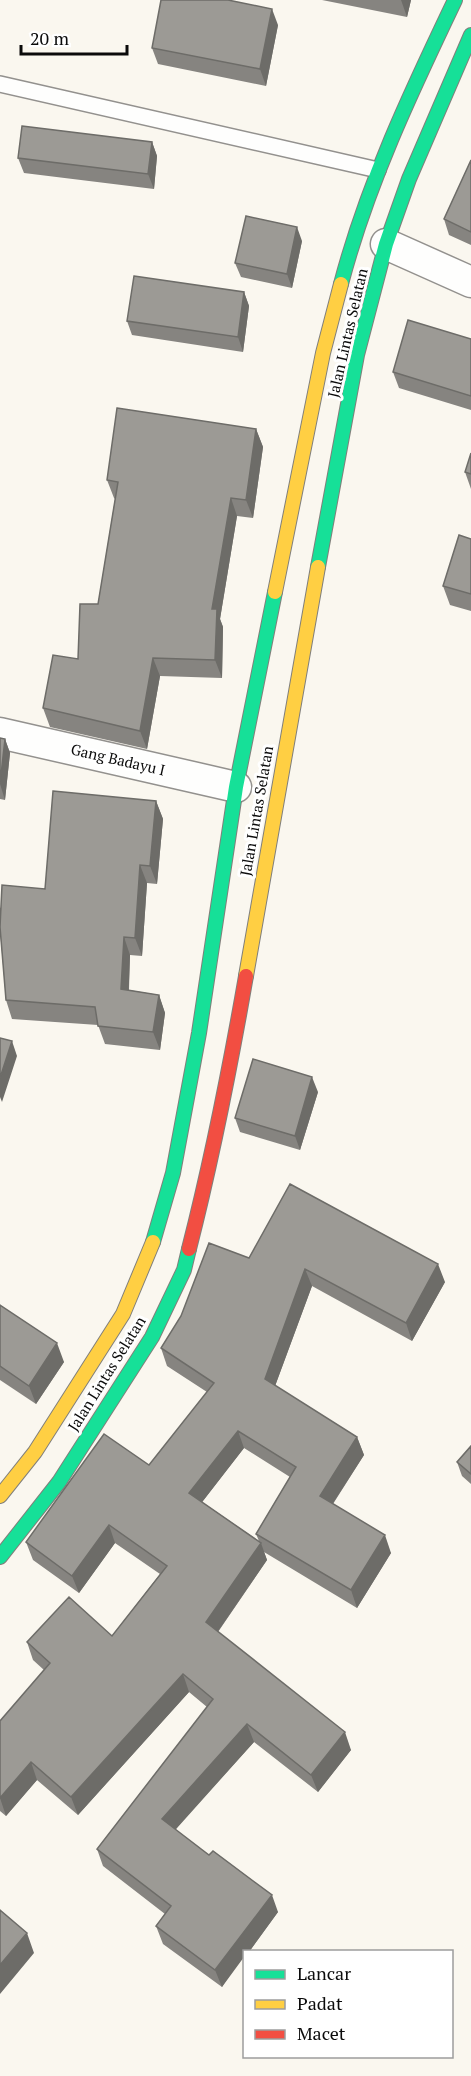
<svg xmlns="http://www.w3.org/2000/svg" width="471" height="2076" viewBox="0 0 471 2076" font-family="'PT Serif',serif">
	<style>
		.lines { fill: none; stroke-linecap: round; stroke-linejoin: round }
		.lane-casing { stroke: #93918e; stroke-width: 18 }
		.street-casing { stroke: #93918e; stroke-width: 33 }
		.fast-casing { stroke: #807f7b; stroke-width: 16 }
		.slow-casing { stroke: #807f7b; stroke-width: 16 }
		.jam-casing { stroke: #807f7b; stroke-width: 16 }
		.lane { stroke: #fefefd; stroke-width: 15 }
		.street { stroke: #fefefd; stroke-width: 30 }
		.fast { stroke: #16e098; stroke-width: 14 }
		.slow { stroke: #ffcf43; stroke-width: 14 }
		.jam { stroke: #f24e42; stroke-width: 14 }
		.wall { fill: #868480; fill-rule: evenodd }
		.shaded-wall { fill: #6d6c68 }
		.building { fill: #9c9a95; stroke: #6d6c68; stroke-width: 1.5 }
		.labels { text-anchor: middle; stroke-width: 6; stroke-linejoin: round; paint-order: stroke }
		.street-label { font-size: 15px; fill: #0b0b0b; stroke: #fff }
	</style>
	<rect width="100%" height="100%" fill="#faf7ef"/>
	<g class="lines">
		<g class="lane-casing">
			<path id="lane" d="M0,84L378,170"/>
		</g>
		<g class="street-casing">
			<path id="street" d="M386,244L471,282
				M0,733L236,787"/>
		</g>
		<g class="fast-casing">
			<path id="fast" d="M341,284C367,185 411,92 455,0
				M318,567L357,355L386,244L409,179L471,35
				M153,1242L173,1173L199,1033L236,787L275,592
				M0,1557L59,1482L152,1337L184,1270L189,1249"/>
		</g>
		<g class="slow-casing">
			<path id="slow" d="M275,592L323,353L341,284
				M246,976L318,567
				M0,1496L35,1452L123,1314L153,1242"/>
		</g>
		<g class="jam-casing">
			<path id="jam" d="M189,1249C212,1159 230,1068 246,976"/>
		</g>
		<use href="#lane" class="lane"/>
		<use href="#street" class="street"/>
		<use href="#fast" class="fast"/>
		<use href="#slow" class="slow"/>
		<use href="#jam" class="jam"/>
	</g>
	<path class="wall" d="M322,0H411L407,17Z
		M278,25L266,86L158,64L152,48Z
		M152,142L157,156L154,189L24,173L18,158Z
		M471,160V245L449,235L444,219Z
		M302,241L292,288L241,277L235,263Z
		M244,292L249,306L243,352L132,335L127,321Z
		M471,339V410L399,388L393,372Z
		M256,429L263,447L253,518L237,516L220,619L223,627L222,678L160,676L147,749L50,727L43,708L78,659L98,604L115,499L114,498L107,480Z
		M471,453V489L465,472Z
		M471,539V611L450,605L443,586Z
		M0,738L5,739L10,753L5,800L0,799Z
		M156,801L163,819L157,884L147,883L142,956L130,955L129,990L159,995L165,1013L160,1050L105,1044L98,1025L12,1019L6,1000L0,931V908L45,889Z
		M318,1092L300,1150L240,1132L235,1118Z
		M249,1258L445,1282L412,1341L312,1286L275,1386L357,1437L364,1455L333,1504L391,1553L357,1608L264,1552L267,1560L218,1632L351,1750L318,1792L254,1742L175,1829L278,1912L249,1952H244L222,1987L163,1944L156,1926L165,1914L103,1866L97,1849L207,1707L189,1692L78,1815L37,1780L6,1816L0,1811V1721L44,1670L33,1660L27,1642L112,1636L160,1574L115,1543L79,1593L33,1560L26,1542L149,1465L207,1392L167,1366L161,1348ZM244,1448L290,1477L256,1534L259,1541L202,1502Z
		M0,1305L64,1362L36,1404L0,1380Z
		M471,1446V1484L462,1476L457,1462Z"/>
	<path class="shaded-wall" d="M401,0H411L407,17Z
		M272,9L278,25L266,86L260,69Z
		M152,142L157,156L154,189L148,174Z
		M297,227L302,241L292,288L287,274Z
		M244,292L249,306L243,352L238,337Z
		M256,429L263,447L253,518L246,500Z
		M231,498L237,516L220,619L223,627L222,678L215,660L212,609Z
		M153,658L160,676L147,749L140,731Z
		M5,739L10,753L5,800L0,784Z
		M156,801L163,819L157,884L150,866Z
		M140,865L147,883L142,956L135,938Z
		M124,937L130,955L128,1007L121,989Z
		M159,995L165,1013L160,1050L153,1032Z
		M12,1041L17,1056L2,1102L0,1097V1078Z
		M312,1077L318,1092L300,1150L295,1136Z
		M438,1264L445,1282L412,1341L406,1323Z
		M305,1269L312,1286L271,1397L265,1379Z
		M57,1343L64,1362L36,1404L29,1386Z
		M238,1431L244,1448L196,1510L189,1493Z
		M357,1437L364,1455L326,1514L320,1496Z
		M109,1525L115,1543L79,1593L72,1576Z
		M385,1535L391,1553L357,1608L351,1590Z
		M261,1543L267,1560L212,1640L206,1622Z
		M183,1674L189,1692L78,1815L71,1797Z
		M247,1724L254,1742L169,1837L162,1819Z
		M345,1732L351,1750L318,1792L311,1775Z
		M31,1762L37,1780L6,1816L0,1798Z
		M272,1895L278,1912L249,1952H244V1957L222,1987L215,1970Z
		M27,1933L34,1953L0,1994V1965Z"/>
	<path class="building" d="M161,0H228L272,9L260,69L152,48Z
		M22,126L152,142L148,174L18,158Z
		M471,160V232L444,219Z
		M246,216L297,227L287,274L235,263Z
		M134,276L244,292L238,337L127,321Z
		M408,320L471,339V396L393,372Z
		M117,408L256,429L246,500L231,498L212,609H217L215,660L153,658L140,731L43,708L53,655L78,659L80,604H98L118,482L107,480Z
		M471,453V474L465,472Z
		M459,535L471,539V594L443,586Z
		M0,738L5,739L0,784Z
		M53,791L156,801L150,866L140,865L135,938L124,937L121,989L159,995L153,1032L98,1026L95,1007L6,1000L0,927L2,885L45,889Z
		M0,1038L12,1041L0,1078Z
		M253,1059L312,1077L295,1136L235,1118Z
		M290,1184L438,1264L406,1323L305,1269L265,1379L357,1437L320,1496L385,1535L351,1590L256,1534L296,1467L238,1431L189,1493L261,1543L206,1622L345,1732L311,1775L247,1724L162,1819L209,1855L213,1851L272,1895L215,1970L156,1926L171,1906L97,1849L213,1699L183,1674L71,1797L31,1762L0,1798V1721L50,1663L27,1642L69,1597L112,1636L167,1566L109,1525L72,1576L26,1542L104,1434L149,1465L214,1383L161,1348L181,1316L209,1243L249,1258Z
		M0,1305L57,1343L29,1386L0,1366Z
		M471,1446V1474L457,1462Z
		M0,1910L27,1933L0,1965Z"/>
	<g class="labels">
		<g class="street-label">
			<text transform="translate(348 333) rotate(-77)" y="5">Jalan Lintas Selatan</text>
			<text transform="translate(118 760) rotate(13)" y="5">Gang Badayu I</text>
			<text transform="translate(257 811) rotate(-80)" y="5">Jalan Lintas Selatan</text>
			<text transform="translate(107 1374) rotate(-58)" y="5">Jalan Lintas Selatan</text>
		</g>
	</g>
	<rect x="243" y="1950" width="210" height="108" fill="#ffffff" stroke="#9d9d9d" stroke-width="1.5"/>
	<rect x="255" y="1970" width="30" height="9" fill="#16e098" stroke="#9d9d9d" stroke-width="1.5"/>
	<text x="297" y="1980" font-size="18" fill="#0b0b0b">Lancar</text>
	<rect x="255" y="2000" width="30" height="9" fill="#ffcf43" stroke="#9d9d9d" stroke-width="1.5"/>
	<text x="297" y="2010" font-size="18" fill="#0b0b0b">Padat</text>
	<rect x="255" y="2030" width="30" height="9" fill="#f24e42" stroke="#9d9d9d" stroke-width="1.5"/>
	<text x="297" y="2040" font-size="18" fill="#0b0b0b">Macet</text>
	<path d="M21 45v9h106v-9" fill="none" stroke="#0b0b0b" stroke-width="3"/>
	<text x="30" y="45" font-size="18" fill="#0b0b0b" stroke="#ffffff" stroke-width="4.5" paint-order="stroke">20 m</text>
</svg>
